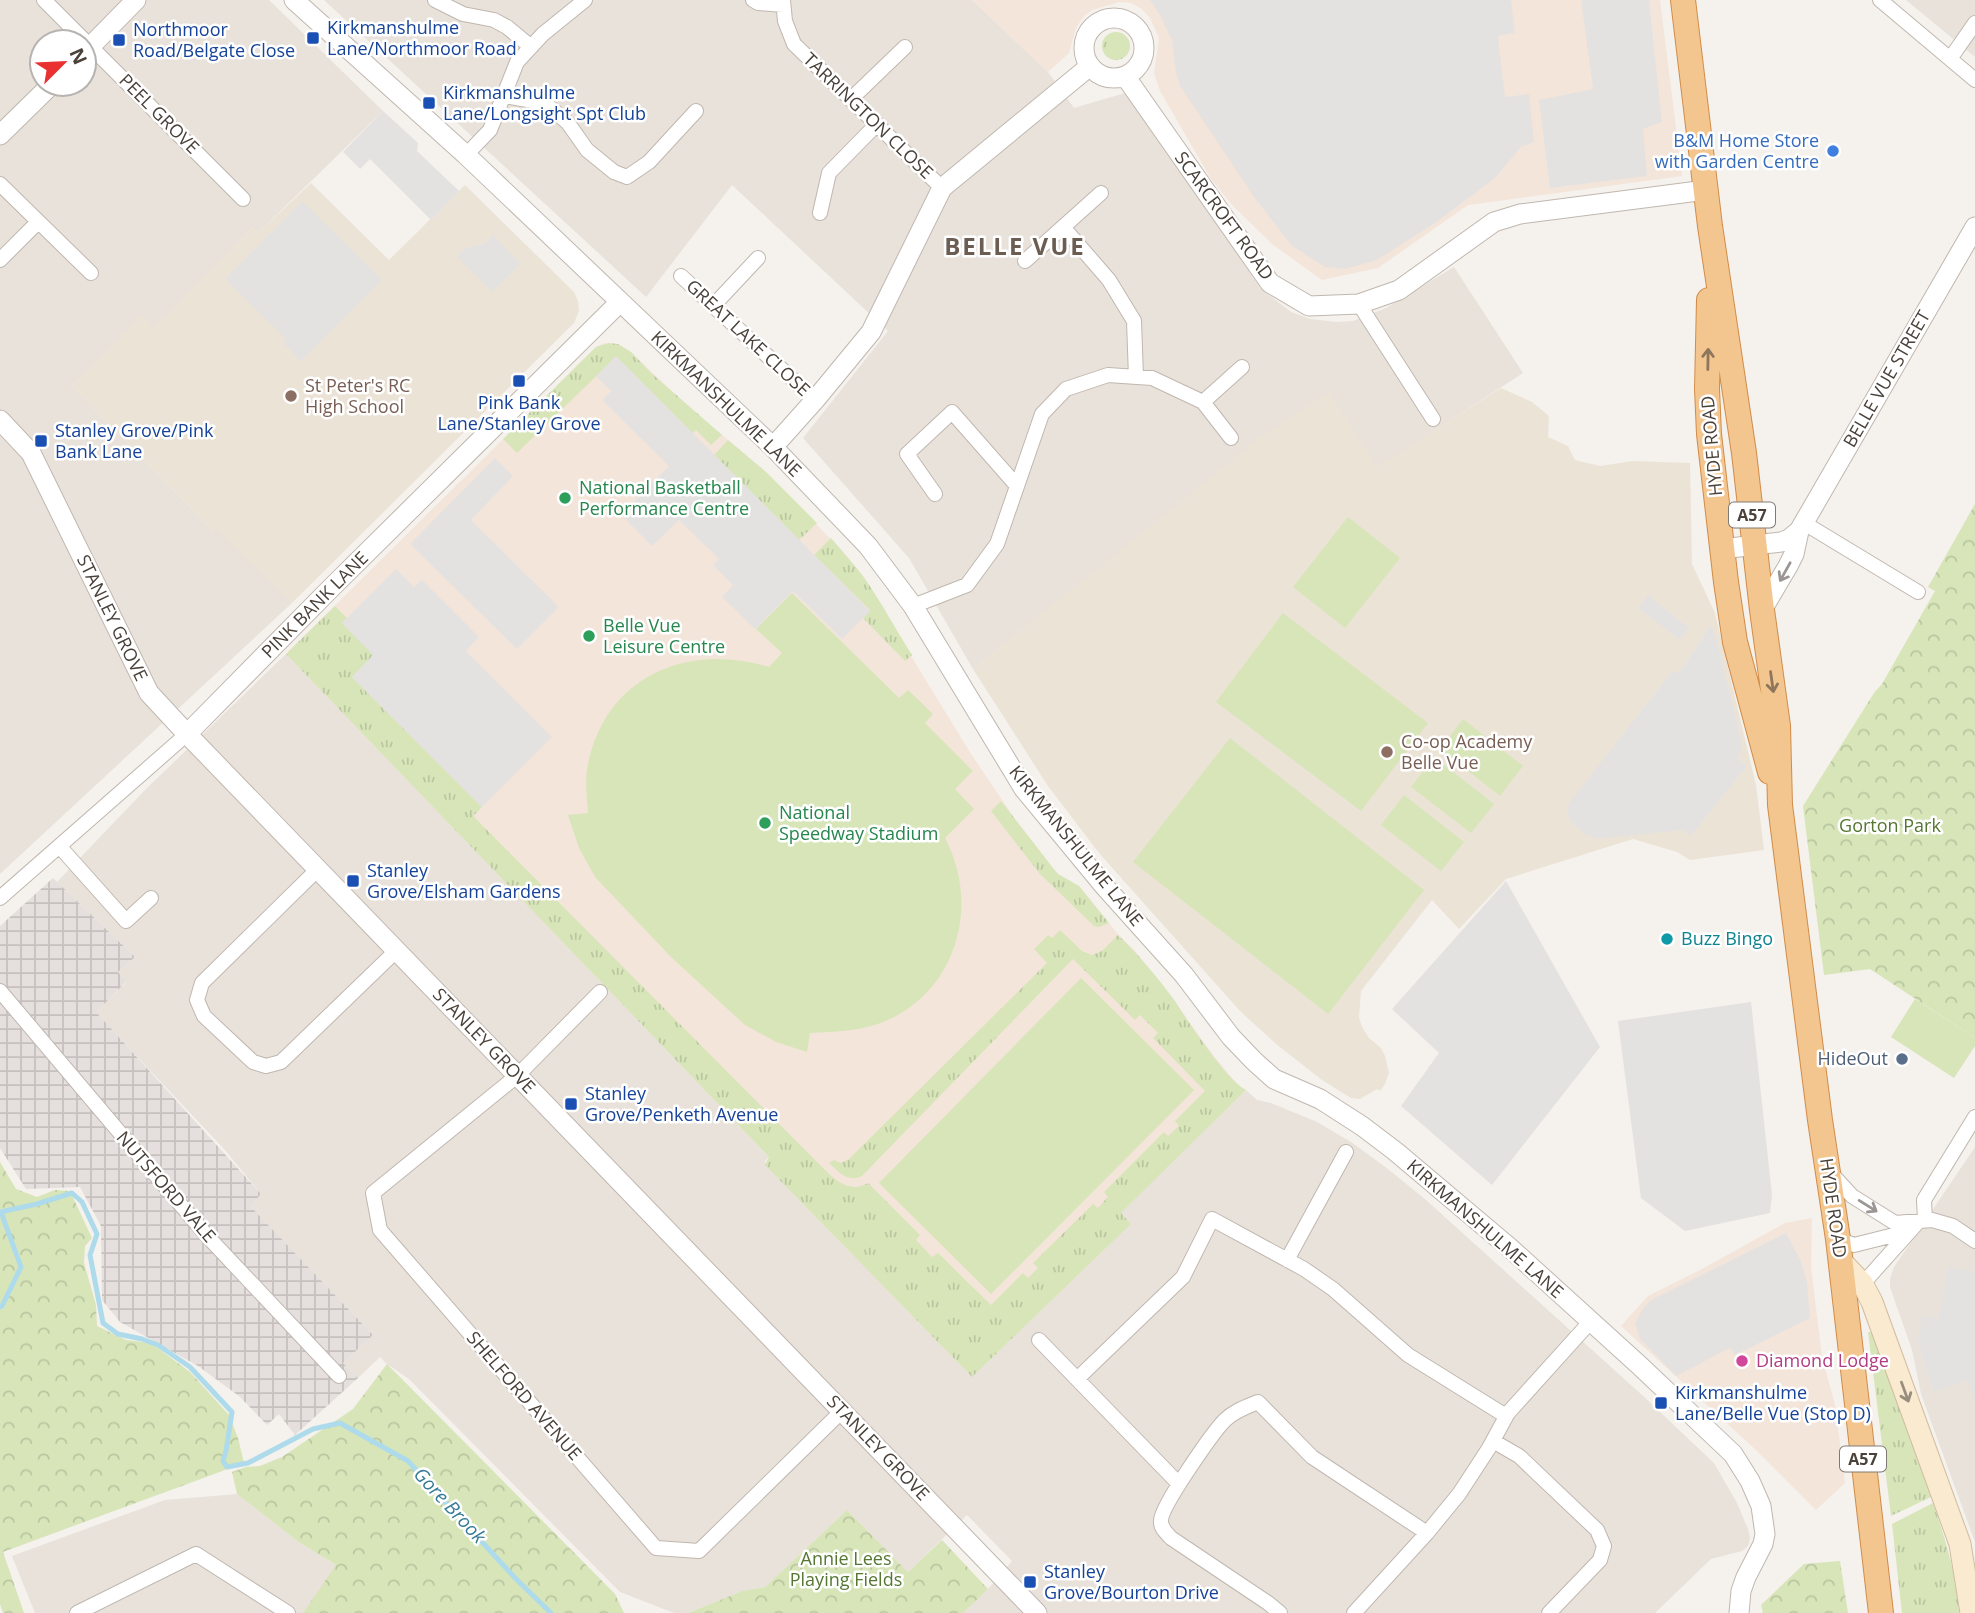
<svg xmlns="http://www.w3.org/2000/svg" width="1975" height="1613" viewBox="0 0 1975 1613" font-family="'Open Sans',sans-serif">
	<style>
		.residential { fill: #e8e2db; fill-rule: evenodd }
		.commercial { fill: #f4e5da }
		.industrial { fill: url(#industrial-grid) }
		.education { fill: #ece3d7 }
		.grass { fill: url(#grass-tufts) }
		.forest { fill: url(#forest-crowns) }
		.garden { fill: #d7e5b9 }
		.parking { fill: #e4e2e0 }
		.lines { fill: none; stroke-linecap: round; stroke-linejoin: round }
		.stream { stroke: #aedbeb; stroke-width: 5 }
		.minor-casing { stroke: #c0b7af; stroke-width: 16 }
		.tertiary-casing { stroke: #c0b7af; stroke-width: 21 }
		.secondary-casing { stroke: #d0bca0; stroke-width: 23 }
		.trunk-casing { stroke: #d18c49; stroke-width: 26 }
		.minor { stroke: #fff; stroke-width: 14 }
		.tertiary { stroke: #fff; stroke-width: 19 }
		.secondary { stroke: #faead0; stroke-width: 21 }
		.trunk { stroke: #f4c68f; stroke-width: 24 }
		.oneway { stroke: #8d765c }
		.oneway2 { stroke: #9b9693 }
		.oneway3 { stroke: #998d7e }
		.transit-dot { fill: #1a4fb4; stroke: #fff; stroke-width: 2.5 }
		.shop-dot { fill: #3f7fe0; stroke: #fff; stroke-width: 2.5 }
		.education-dot { fill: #8d6e63; stroke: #fff; stroke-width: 2.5 }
		.leisure-dot { fill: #2e9e5b; stroke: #fff; stroke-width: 2.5 }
		.culture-dot { fill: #0f9aa8; stroke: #fff; stroke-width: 2.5 }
		.service-dot { fill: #5c6f8a; stroke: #fff; stroke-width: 2.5 }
		.hotel-dot { fill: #d1479c; stroke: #fff; stroke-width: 2.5 }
		.labels { text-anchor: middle; stroke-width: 5; stroke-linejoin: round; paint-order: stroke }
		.shield { fill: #fff; stroke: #807a75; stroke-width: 2 }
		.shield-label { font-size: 16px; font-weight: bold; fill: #49413a }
		.transit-label { font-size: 18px; fill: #164399; stroke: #fff; text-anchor: start }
		.street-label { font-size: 18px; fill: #49413a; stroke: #fff }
		.shop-label { font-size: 18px; fill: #366cbe; stroke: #fff; text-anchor: end }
		.education-label { font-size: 18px; fill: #785e54; stroke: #fff; text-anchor: start }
		.leisure-label { font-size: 18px; fill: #27864d; stroke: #fff; text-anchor: start }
		.park-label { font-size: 18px; fill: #557731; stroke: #fff }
		.culture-label { font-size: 18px; fill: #0d838f; stroke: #fff; text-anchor: start }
		.service-label { font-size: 18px; fill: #4e5e75; stroke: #fff; text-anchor: end }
		.hotel-label { font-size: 18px; fill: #b23c85; stroke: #fff; text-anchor: start }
		.water-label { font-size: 19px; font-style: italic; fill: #357a96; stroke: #fff }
		.district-label { font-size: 24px; font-weight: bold; letter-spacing: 2px; fill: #6b5d52; stroke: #fff }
	</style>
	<defs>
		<pattern id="industrial-grid" width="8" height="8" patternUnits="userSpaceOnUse" patternTransform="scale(1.75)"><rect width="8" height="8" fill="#e5e0dd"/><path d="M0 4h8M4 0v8" fill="none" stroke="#c6c1be"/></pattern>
		<pattern id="grass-tufts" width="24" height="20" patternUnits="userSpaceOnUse" patternTransform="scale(1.75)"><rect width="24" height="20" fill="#d7e5b9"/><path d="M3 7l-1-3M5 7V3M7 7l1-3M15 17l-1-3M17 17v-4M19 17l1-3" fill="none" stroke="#bac6a0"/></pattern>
		<pattern id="forest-crowns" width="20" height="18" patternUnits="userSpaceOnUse" patternTransform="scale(1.75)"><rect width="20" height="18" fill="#d7e5b9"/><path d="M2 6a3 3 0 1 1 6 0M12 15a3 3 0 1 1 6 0" fill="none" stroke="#bac6a0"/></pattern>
	</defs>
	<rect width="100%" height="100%" fill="#f5f1ec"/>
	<path class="residential" d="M0,0H269L383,111L258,233L252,228L154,329L142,316L72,386L212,530L216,528L292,603L0,874ZM42,42H84V84H42Z
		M324,0H972L1048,72L1074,108L1125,93L1140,109L1260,288L1291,312L1310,319L1337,322L1353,321L1386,308L1454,267L1523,373L1377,468L1329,393L1054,604L973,669L909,558L803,438L888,331L732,185L646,297Z
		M1906,0H1975V57Z
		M286,654L769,1157L765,1161V1165L972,1377L1131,1224L1121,1213L1246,1090L1257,1100L1271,1103L1317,1122L1351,1142L1388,1169L1426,1200L1642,1395L1714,1463L1737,1503L1748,1529L1750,1538L1748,1546L1742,1551L1711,1559L1655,1613H963L988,1589L1012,1561L967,1515L908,1572L847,1510L765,1587L742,1591L688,1613H674L620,1592L409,1379L387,1364L380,1357L358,1378L343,1363L373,1335L249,1206L261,1194L224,1149L95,1012L126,983L117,973L135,957L57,882L147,788Z
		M1975,1147V1542L1921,1394L1912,1350L1890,1287V1279L1894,1267Z
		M237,1494L300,1543L337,1566L303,1613H35L12,1556L165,1500Z"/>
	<path class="commercial" d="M972,0H1660L1682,176L1468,205L1378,268L1322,280L1272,244L1233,206L1211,179L1160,91L1154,73L1159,38L1150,18L1142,9L1131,3L1119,2L1092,10L1084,16L1076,28L1069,53L1048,72Z
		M604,343L618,344L631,352L684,403L766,472L838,547L861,574L885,610L889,620L971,754L1017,822L1053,868L1058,874L1079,886L1116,932L1134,950L1158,980L1214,1056L1231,1077L1242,1089L1246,1090L1121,1213L1131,1224L972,1377L765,1165L769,1157L286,654L596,347Z
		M1812,1218L1811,1267L1822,1357L1835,1405L1845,1483L1816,1510L1756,1450L1621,1326L1648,1296L1702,1269L1785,1223Z"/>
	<path class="industrial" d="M53,878L135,957L118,972L126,982L96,1012L261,1194L250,1206L373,1335L343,1363L358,1378L295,1435L279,1414L267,1425L239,1396L198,1366L120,1322L102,1300L101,1226L80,1187L26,1189L0,1148V926Z"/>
	<path class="education" d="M311,183L389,260L465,185L574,292L578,301L579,311L574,323L292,603L216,529L212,530L72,386L142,315L154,328L252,228L258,233Z
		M1501,388L1532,402L1549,416L1548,437L1568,446L1575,460L1600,466L1633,461L1690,463L1692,564L1715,613L1756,785L1764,850L1690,860L1677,852L1633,839L1506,879L1459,929L1432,900L1361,991L1359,1017L1362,1027L1369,1038L1381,1048L1385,1056L1389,1073L1385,1084L1380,1091L1377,1089L1360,1099L1351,1098L1322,1080L1276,1044L1240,1011L1099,853L1048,786L973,669L1258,439L1329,392L1377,467Z"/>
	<path class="grass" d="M1102 46a14 14 0 1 1 28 0a14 14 0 1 1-28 0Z
		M609,343L618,344L631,352L651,373L722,435L711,445L696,430L692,434L616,357L517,453L503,439L596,347Z
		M728,440L766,472L817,523L799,540L714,455Z
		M831,538C842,551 853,563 863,576C881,602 895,628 912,655L905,661L863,618L870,610L814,555Z
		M335,606L347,618L342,623L374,655L352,677L482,807L473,816L828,1173C840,1184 852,1192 868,1183L920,1235L916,1240L932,1257L938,1253L991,1305L1023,1273L1028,1278L1038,1268L1033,1263L1093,1204L1098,1208L1108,1197L1104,1192L1164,1132L1168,1136L1179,1126L1175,1121L1205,1091L1153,1038L1158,1033L1140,1015L1135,1020L1073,959L862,1176C847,1183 839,1172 829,1163L834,1160L841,1163L849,1159L1047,963L1034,949L1048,935L1052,938L1060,930L1082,951L1092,955L1102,951L1118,935C1139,955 1158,978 1175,1001C1188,1021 1226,1080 1246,1090L1121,1213L1131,1224L972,1377L765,1165L769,1157L286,654Z
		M1001,801L1053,868L1058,874L1079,886L1109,923L1099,927L1094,926L1040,874L991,811Z
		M1868,1332H1872L1931,1497L1891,1516Z
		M1933,1503C1945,1538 1957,1576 1959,1613H1902L1892,1524Z"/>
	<path class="forest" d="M1975,504V1038L1870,969L1824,975L1803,806L1874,693L1882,684L1935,591L1928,587Z
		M0,1162L16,1189L37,1197L55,1190L70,1191L92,1238L85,1246L84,1263L96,1305L97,1326L126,1340L151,1343L190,1372L229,1415L238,1438L244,1463L3,1552L24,1613H3L0,1604Z
		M387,1364L615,1594L624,1613H303L336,1565L300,1543L237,1494L232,1472L246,1467L260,1466L282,1457L353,1409Z
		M847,1510L908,1572L942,1540L988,1589L963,1613H688L742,1591L765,1587Z
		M1840,1561L1848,1613H1763L1761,1605L1804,1564Z"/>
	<path class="garden" d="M1348,517L1400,558L1345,628L1293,587Z
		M792,593L899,698L908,690L933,714L925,723L973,771L955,789L974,809L945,838C980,904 958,988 888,1020C863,1031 837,1032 810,1033L807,1052L776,1042L745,1025L672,958L595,877L579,848L568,815L588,813C587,799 585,784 587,770C602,678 686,641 769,667L782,653L756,629Z
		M1283,613L1428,723L1361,811L1216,702Z
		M1463,719L1523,766L1500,796L1440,749Z
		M1230,738L1424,890L1328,1014L1133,862Z
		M1434,757L1494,804L1471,833L1411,787Z
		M1404,795L1464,842L1441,871L1381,825Z
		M1081,978L1194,1090L991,1294L879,1183Z
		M1915,999L1975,1038V1046L1954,1078L1891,1037Z"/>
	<path class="parking" d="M1150,0H1511L1515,33L1498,36L1505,97L1529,94L1534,142L1521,147L1495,178L1438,221L1385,255L1374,261L1345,269L1325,267L1292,246L1254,197L1180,86L1176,73L1172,41L1161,17Z
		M1581,0H1649L1662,122L1643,129L1647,176L1550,188L1539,100L1593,89Z
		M383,111L418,143L417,151L459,191L431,220L370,159L360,169L343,152Z
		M302,201L382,280L301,361L283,343L286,339L225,279Z
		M493,235L521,264L492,292L457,257L465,248L484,244Z
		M616,356L870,611L842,639L793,591L755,629L722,597L733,585L713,565L719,559L679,520L652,546L621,515L669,466L602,400L611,391L596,376Z
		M495,458L513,476L471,520L559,607L517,649L410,544Z
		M396,569L414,587L422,580L479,637L466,651L552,737L482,807L352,677L373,655L342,623Z
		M1648,595L1689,628L1680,640L1638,608Z
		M1711,625L1716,638L1742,743V750L1737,758L1747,766L1691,836L1683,830L1597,839L1585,834L1571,823L1567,812L1569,803L1671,673L1681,671Z
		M1506,881L1600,1047L1492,1185L1401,1106L1439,1053L1392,1009Z
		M1751,1002L1772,1195L1770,1213L1685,1231L1641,1198L1618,1021Z
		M1786,1233L1801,1261L1807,1282L1810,1318L1735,1355L1730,1348L1676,1376L1640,1339L1635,1324L1643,1308L1651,1300Z
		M1948,1267L1975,1272V1402L1967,1380L1934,1391L1918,1341L1922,1316L1939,1319Z"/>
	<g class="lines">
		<path class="stream" d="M0,1212L37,1204L72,1193L82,1202L97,1234L90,1255L103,1323L118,1334L142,1339L158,1345L190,1367L232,1412L226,1451L223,1461L227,1467L248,1463L313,1429L340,1423L408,1461L515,1578L551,1613
			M0,1307L2,1306L21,1267L1,1212"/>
		<g class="minor-casing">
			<path id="minor" d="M44,0L243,199
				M435,0L463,14L494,20L507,27L531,47
				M753,0L758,3L783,5
				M783,0L785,21L794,44L942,188
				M1880,0L1975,80
				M1950,59L1975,23
				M504,96L545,103L568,123L587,150L614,172L627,177L649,162L696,111
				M851,99L905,47
				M466,155L490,130L517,62L543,34L585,0
				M0,184L91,273
				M820,213L829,173L877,124
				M1063,227L1101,193
				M0,260L38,222
				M1025,261L1063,227L1109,280L1134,321L1136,377
				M681,276L815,400
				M1359,304L1433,419
				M713,306L758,258
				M1203,402L1242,367
				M935,494L907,454L952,412L1017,486
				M1804,523L1918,592
				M913,606L967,585L997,544L1042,414L1066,389L1108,375L1152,378L1203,402L1231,438
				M60,847L126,921L151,898
				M318,869L202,983L197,1000L204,1016L253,1062L266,1066L281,1062L397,950
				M0,898L187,734
				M0,991L208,1237L339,1376
				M600,992L518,1075L373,1193L380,1230L656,1548L699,1551L842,1411
				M1829,1171L1852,1196L1895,1223L1932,1220L1953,1226L1975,1241
				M1925,1220L1924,1200L1975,1117
				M1838,1239L1854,1245L1910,1231
				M1287,1260L1346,1152
				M1859,1288L1918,1222
				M1039,1340L1179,1484
				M1077,1379L1183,1277L1212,1219L1304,1269L1333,1289L1408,1355L1506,1416
				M1493,1441L1519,1456L1597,1530L1604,1546L1600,1560L1549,1613
				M77,1613L196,1554L288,1613
				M1280,1613L1268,1603L1171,1538C1166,1532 1160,1528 1161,1520C1162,1505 1213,1432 1225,1420C1234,1411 1246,1407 1258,1402L1312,1457L1427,1533
				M1354,1613L1427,1533L1459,1494L1489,1448L1508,1413L1591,1321"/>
		</g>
		<g class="tertiary-casing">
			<path id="tertiary" d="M294,0L466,155L773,447L868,546L913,606L1024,789L1105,887L1184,975L1231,1037L1254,1061L1274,1079L1320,1099L1362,1126L1395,1151L1510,1248L1639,1365L1733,1454L1750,1481L1761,1506L1765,1534L1763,1544L1746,1577L1741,1591L1739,1613
				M1084 48a30 30 0 1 1 60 0a30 30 0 1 1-60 0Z
				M84,53L136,0
				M1125,76L1270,283L1309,306L1359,304L1399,290L1494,222L1520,214L1706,190
				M0,135L52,84
				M0,420L31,453L149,693L187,734L1037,1613
				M773,447L815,400L871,332L942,188L1090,66
				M1722,549L1781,542L1789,539L1799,531
				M1762,610L1788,566L1794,554L1799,531L1975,227
				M187,734L331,588L620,302"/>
		</g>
		<g class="secondary-casing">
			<path id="secondary" d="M1840,1260L1862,1283L1872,1302L1960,1544L1971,1613"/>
		</g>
		<g class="trunk-casing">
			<path id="trunk" d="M1683,0L1710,226L1744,453L1762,610L1778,726L1780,805L1820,1120L1838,1239L1881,1613
				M1709,300L1707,389L1709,434L1726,582L1735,642L1770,772"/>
		</g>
		<use href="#minor" class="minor"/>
		<use href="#tertiary" class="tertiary"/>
		<use href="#secondary" class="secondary"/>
		<use href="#trunk" class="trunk"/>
	</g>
	<defs><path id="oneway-shaft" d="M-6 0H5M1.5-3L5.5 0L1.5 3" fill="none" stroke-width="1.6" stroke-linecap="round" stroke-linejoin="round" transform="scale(1.75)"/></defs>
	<g class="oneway">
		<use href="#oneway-shaft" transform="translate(1708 359) rotate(-89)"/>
		<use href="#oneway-shaft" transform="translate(1772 682) rotate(82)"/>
	</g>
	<g class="oneway2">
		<use href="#oneway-shaft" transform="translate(1785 572) rotate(119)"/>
		<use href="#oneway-shaft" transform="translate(1868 1206) rotate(32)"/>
	</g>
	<use class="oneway3" href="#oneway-shaft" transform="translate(1905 1392) rotate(70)"/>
	<g class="transit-dot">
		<rect x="306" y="31" width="14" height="14" rx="3.5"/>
		<rect x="112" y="33" width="14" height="14" rx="3.5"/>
		<rect x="422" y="96" width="14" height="14" rx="3.5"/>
		<rect x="512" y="374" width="14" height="14" rx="3.5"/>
		<rect x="34" y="434" width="14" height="14" rx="3.5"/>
		<rect x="346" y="874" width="14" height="14" rx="3.5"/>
		<rect x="564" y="1097" width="14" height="14" rx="3.5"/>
		<rect x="1654" y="1396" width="14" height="14" rx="3.5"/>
		<rect x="1023" y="1575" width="14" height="14" rx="3.5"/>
	</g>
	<circle class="shop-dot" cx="1833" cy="151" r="7"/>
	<g class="education-dot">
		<circle cx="291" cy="396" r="7"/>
		<circle cx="1387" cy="752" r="7"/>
	</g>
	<g class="leisure-dot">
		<circle cx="565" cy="498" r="7"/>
		<circle cx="589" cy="636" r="7"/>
		<circle cx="765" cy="823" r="7"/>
	</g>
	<circle class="culture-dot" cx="1667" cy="939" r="7"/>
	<circle class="service-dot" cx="1902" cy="1059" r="7"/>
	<circle class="hotel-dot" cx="1742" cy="1361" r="7"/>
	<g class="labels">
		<g class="shield">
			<rect x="1729" y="502.5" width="46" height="25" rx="5"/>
			<rect x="1840" y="1446.5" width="46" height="25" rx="5"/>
		</g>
		<g class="shield-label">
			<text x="1752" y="521">A57</text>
			<text x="1863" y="1465">A57</text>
		</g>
		<g class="transit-label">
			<text x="327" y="34">Kirkmanshulme<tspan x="327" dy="21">Lane/Northmoor Road</tspan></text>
			<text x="133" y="36">Northmoor<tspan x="133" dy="21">Road/Belgate Close</tspan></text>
			<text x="443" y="99">Kirkmanshulme<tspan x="443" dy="21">Lane/Longsight Spt Club</tspan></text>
			<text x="519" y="409" text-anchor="middle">Pink Bank<tspan x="519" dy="21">Lane/Stanley Grove</tspan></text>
			<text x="55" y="437">Stanley Grove/Pink<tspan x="55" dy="21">Bank Lane</tspan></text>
			<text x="367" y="877">Stanley<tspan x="367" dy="21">Grove/Elsham Gardens</tspan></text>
			<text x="585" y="1100">Stanley<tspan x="585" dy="21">Grove/Penketh Avenue</tspan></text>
			<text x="1675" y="1399">Kirkmanshulme<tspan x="1675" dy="21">Lane/Belle Vue (Stop D)</tspan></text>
			<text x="1044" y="1578">Stanley<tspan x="1044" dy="21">Grove/Bourton Drive</tspan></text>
		</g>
		<g class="street-label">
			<text transform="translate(159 114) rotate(45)" y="6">PEEL GROVE</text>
			<text transform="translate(868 116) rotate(44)" y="6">TARRINGTON CLOSE</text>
			<text transform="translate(1224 216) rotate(54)" y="6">SCARCROFT ROAD</text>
			<text transform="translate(748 338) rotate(43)" y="6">GREAT LAKE CLOSE</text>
			<text transform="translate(1887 379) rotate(-60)" y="6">BELLE VUE STREET</text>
			<text transform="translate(726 404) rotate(44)" y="6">KIRKMANSHULME LANE</text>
			<text transform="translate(1712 446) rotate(-95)" y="6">HYDE ROAD</text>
			<text transform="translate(315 605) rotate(-45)" y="6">PINK BANK LANE</text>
			<text transform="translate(112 618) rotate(64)" y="6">STANLEY GROVE</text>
			<text transform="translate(1076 846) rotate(51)" y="6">KIRKMANSHULME LANE</text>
			<text transform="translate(484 1041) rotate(46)" y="6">STANLEY GROVE</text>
			<text transform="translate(166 1187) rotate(49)" y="6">NUTSFORD VALE</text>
			<text transform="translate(1833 1208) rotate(82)" y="6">HYDE ROAD</text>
			<text transform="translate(1485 1229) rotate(41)" y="6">KIRKMANSHULME LANE</text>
			<text transform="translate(524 1396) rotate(49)" y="6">SHELFORD AVENUE</text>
			<text transform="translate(878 1448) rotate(46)" y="6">STANLEY GROVE</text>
		</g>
		<g class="shop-label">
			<text x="1819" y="147">B&amp;M Home Store<tspan x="1819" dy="21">with Garden Centre</tspan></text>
		</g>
		<g class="education-label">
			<text x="305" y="392">St Peter's RC<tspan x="305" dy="21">High School</tspan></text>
			<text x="1401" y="748">Co-op Academy<tspan x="1401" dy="21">Belle Vue</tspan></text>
		</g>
		<g class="leisure-label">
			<text x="579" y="494">National Basketball<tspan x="579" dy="21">Performance Centre</tspan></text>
			<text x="603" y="632">Belle Vue<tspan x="603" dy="21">Leisure Centre</tspan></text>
			<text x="779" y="819">National<tspan x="779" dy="21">Speedway Stadium</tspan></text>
		</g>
		<g class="park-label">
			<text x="1890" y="832">Gorton Park</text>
			<text x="846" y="1565">Annie Lees<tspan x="846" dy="21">Playing Fields</tspan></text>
		</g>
		<g class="culture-label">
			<text x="1681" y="945">Buzz Bingo</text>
		</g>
		<g class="service-label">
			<text x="1888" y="1065">HideOut</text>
		</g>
		<g class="hotel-label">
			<text x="1756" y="1367">Diamond Lodge</text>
		</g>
		<g class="water-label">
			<text transform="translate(450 1505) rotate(47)" y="7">Gore Brook</text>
		</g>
		<g class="district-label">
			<text x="1015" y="255">BELLE VUE</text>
		</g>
	</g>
	<g transform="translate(63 63) rotate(66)"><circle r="33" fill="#ffffff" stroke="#b6b3b0" stroke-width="2"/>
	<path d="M0-5L12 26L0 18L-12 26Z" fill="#e83130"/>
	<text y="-10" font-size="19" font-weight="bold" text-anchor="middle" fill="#49413a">N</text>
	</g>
</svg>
